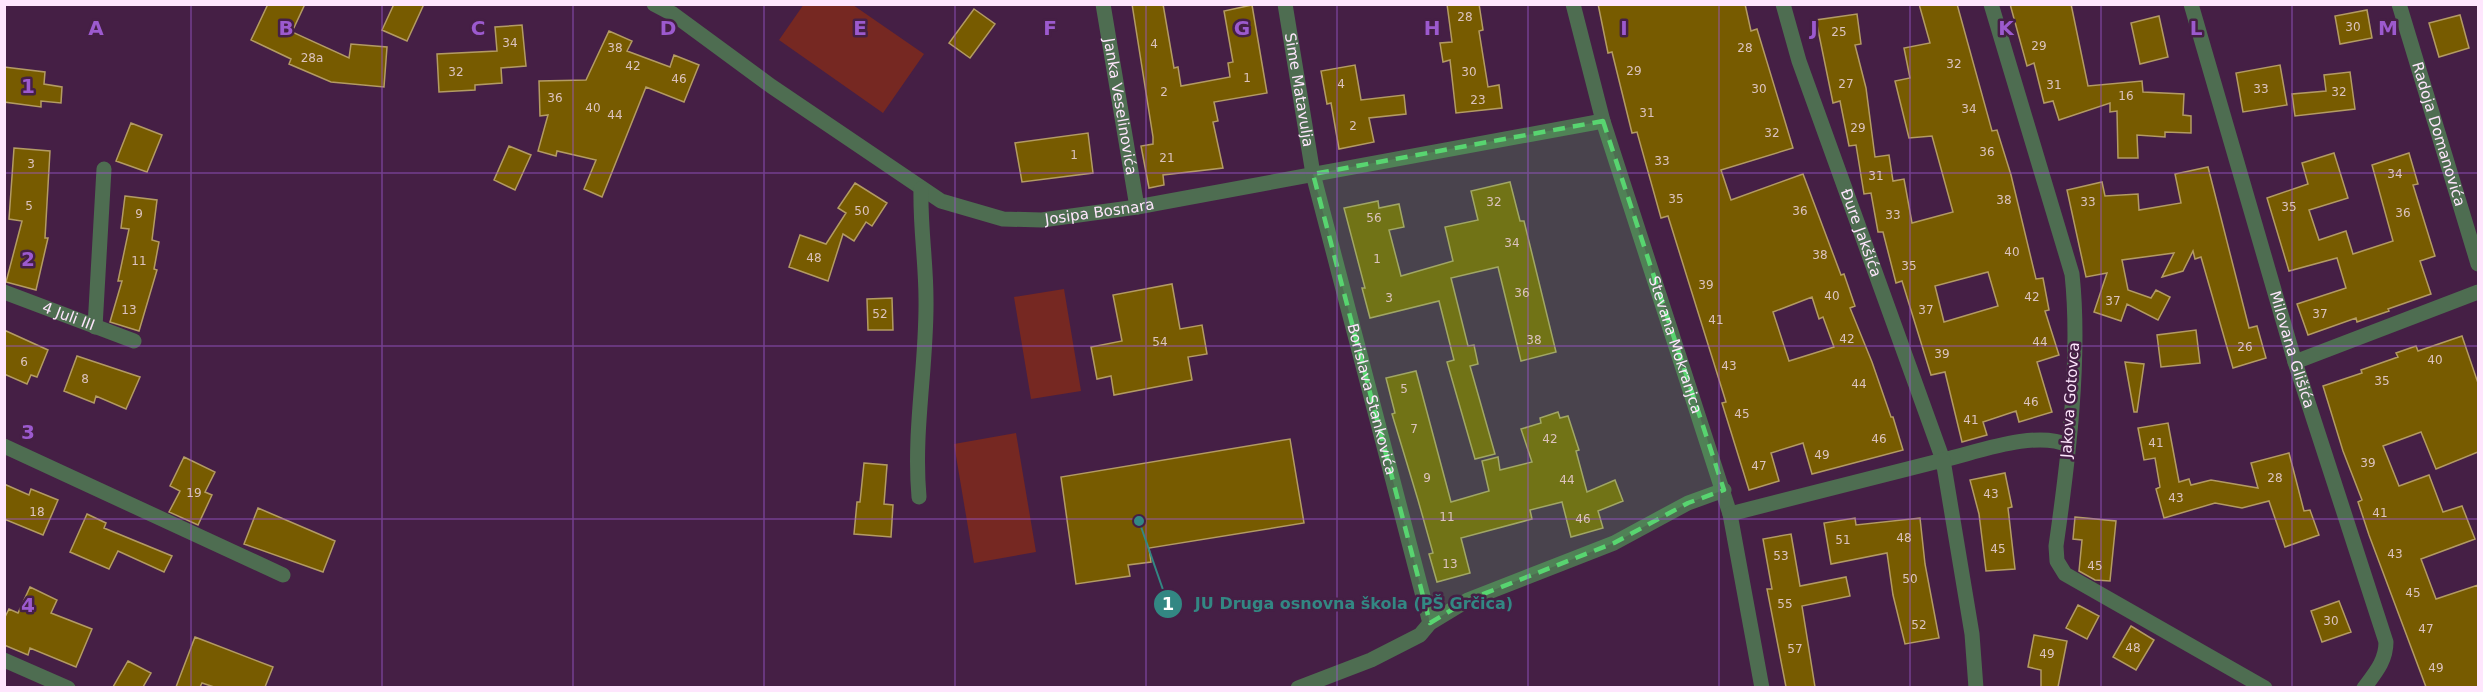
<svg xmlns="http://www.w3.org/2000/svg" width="2483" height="692" viewBox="0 0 2483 692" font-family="'DejaVu Sans',sans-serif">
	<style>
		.green { fill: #762822 }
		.building { fill: #775b00; stroke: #b39b63; stroke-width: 1.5; fill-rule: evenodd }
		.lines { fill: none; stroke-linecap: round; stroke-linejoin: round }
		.street { stroke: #4e6d51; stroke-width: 15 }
		.marked { fill: #58d570; fill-opacity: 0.2; stroke: #58d570; stroke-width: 4.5; stroke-dasharray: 12 8; stroke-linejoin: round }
		.grid { fill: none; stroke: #9c5ace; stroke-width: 1.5; stroke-opacity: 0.55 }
		.labels { text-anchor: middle; stroke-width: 5; stroke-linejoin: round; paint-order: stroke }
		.number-label { font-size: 12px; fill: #dcc3be }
		.street-label { font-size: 15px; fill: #fee6fd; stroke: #451f45 }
		.grid-label { font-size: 20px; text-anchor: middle; font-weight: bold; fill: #9c5ace; stroke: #451f45; stroke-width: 5; stroke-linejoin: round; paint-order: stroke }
		.leader { fill: none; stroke: #338783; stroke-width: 2 }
		.callout-dot { fill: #338783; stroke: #451f45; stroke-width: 2 }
		.mark-label { font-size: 18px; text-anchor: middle; font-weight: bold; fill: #fff }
		.callout-label { font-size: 16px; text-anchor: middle; font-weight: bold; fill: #338783; stroke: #451f45; stroke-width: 5; stroke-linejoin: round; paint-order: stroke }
	</style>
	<rect width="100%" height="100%" fill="#451f45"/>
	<path class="green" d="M804,4L853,5L924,54L883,113L779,40Z
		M1064,289L1081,391L1031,399L1014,297Z
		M1016,433L1036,552L974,563L954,444Z"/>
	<path class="building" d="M268,4H305L292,32L349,58L351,44L387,47L384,87L331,82L289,64L291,59L251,40Z
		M394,4H424L407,41L382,30Z
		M1132,4H1163L1174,68L1178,67L1181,86L1230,77L1228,63L1233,62L1224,11L1252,5L1267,93L1214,102L1218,121L1213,122L1223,168L1163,175L1164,185L1149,188L1141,146L1153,144V137Z
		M1447,4H1479L1483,30L1479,31L1488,87L1499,85L1502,108L1456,113L1450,60L1443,62L1440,43L1452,42Z
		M1598,4H1745L1751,31L1757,29L1793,148L1721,170L1731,200L1803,174L1841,275L1844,274L1855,306L1850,308L1872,362L1891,417H1893L1903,450L1812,474L1803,443L1771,453L1779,481L1749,490L1722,403L1726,402L1668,216L1661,218L1637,132L1632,133L1612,52L1608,53ZM1812,297L1819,319L1823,317L1834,347L1789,361L1773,312Z
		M1919,4H1957L1992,131L1997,130L2011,175L2036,279L2043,278L2049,310L2045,311L2059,355L2037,362L2052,412L2019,422L2016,411L1983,422L1987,435L1962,442L1945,372L1931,375L1902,281L1896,283L1883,232H1878L1871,193L1864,194L1856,145L1849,146L1840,101L1833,103L1816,20L1857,14L1861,44L1855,45L1866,88L1875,157L1889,155L1893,181L1904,179L1912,223L1953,212L1932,136L1909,138L1895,81L1910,78L1904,48L1930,43ZM1988,272L1998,306L1944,322L1935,286Z
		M2010,4H2071L2088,86L2142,81L2143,92L2184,94L2183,115L2191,116V133L2165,132V137L2137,135L2138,158H2118L2117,111L2110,112V103L2059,120L2053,101L2044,103L2034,63L2027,66Z
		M974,9L995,24L970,58L949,43Z
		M2367,10L2372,38L2340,44L2335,16Z
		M2460,15L2469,48L2439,57L2429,23Z
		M2159,16L2168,57L2140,64L2131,23Z
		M522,25L526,66L501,68L502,83L475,85V90L439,92L437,54L497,51L495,27Z
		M609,31L632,41L627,51L670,67L674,55L699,65L684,102L646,87L602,197L584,189L596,160L557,151L556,156L538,151L548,115L540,116L539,81L586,80Z
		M1355,65L1361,100L1404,95L1406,114L1369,118L1374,142L1339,149L1331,103L1327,104L1321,71Z
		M2280,65L2287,105L2243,112L2236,73Z
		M4,67L45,72L44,84L62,87L61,103L41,101V107L4,102Z
		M2350,72L2355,109L2295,116L2292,94L2326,91L2324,75Z
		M131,123L162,135L147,172L116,161Z
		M1088,133L1093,173L1022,182L1015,143Z
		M509,146L531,155L515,190L494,180Z
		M14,148L50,151L45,238H48L36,290L6,282L22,221L9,219Z
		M2334,153L2348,198L2309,210L2319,240L2346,231L2353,254L2393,241L2372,165L2409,153L2418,184L2413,185L2435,256L2420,261L2431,294L2388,309L2389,311L2357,322L2356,318L2308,335L2297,304L2346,288L2337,258L2289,271L2267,198L2308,184L2302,163Z
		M2208,167L2249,328L2257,326L2266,358L2233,368L2201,257L2195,259L2193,251L2183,271L2162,277L2174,253L2122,260L2128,290L2151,298L2156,290L2170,297L2158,320L2127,304L2121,321L2094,312L2107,273L2086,277L2067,190L2102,182L2105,196L2138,194L2139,210L2181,203L2175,174Z
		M1510,182L1520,221H1524L1556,352L1521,361L1498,267L1451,278L1468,346L1474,345L1478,364L1470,366L1495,454L1475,459L1447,362L1454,360L1439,301L1370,318L1362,288H1365L1344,208L1378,201L1379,208L1399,204L1404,227L1389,230L1401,276L1453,261L1445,227L1478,220L1471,191Z
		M855,183L887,203L872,226L866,222L854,241L843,234L828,281L789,267L800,235L826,244L846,213L838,208Z
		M125,196L157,200L152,240L159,242L154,269L157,270L139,331L110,322L122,281H118L129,229L121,228Z
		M1172,284L1180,329L1202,325L1207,354L1188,357L1192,380L1114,395L1111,376L1097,379L1091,347L1122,341L1113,295Z
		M892,298L893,330H868L867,299Z
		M4,330L48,350L37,377L31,375L27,384L4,374Z
		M2196,330L2200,363L2161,367L2157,335Z
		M2462,336L2478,383V452L2436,469L2421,432L2383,446L2399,486L2429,475L2443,512L2462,506L2475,539L2421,559L2436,599L2478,585V687H2426L2369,535L2358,502L2362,500L2343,451L2323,386L2362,373L2361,370L2398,357L2396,353L2416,346L2418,351Z
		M77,356L140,377L126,409L96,396L94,403L64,391Z
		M2125,362L2144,364L2137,412H2134Z
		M1416,371L1451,502L1489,491L1482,461L1498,457L1500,470L1532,462L1521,429L1541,423L1540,418L1558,412L1560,418L1568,416L1579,450L1576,451L1587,492L1615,480L1623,501L1598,511L1603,528L1571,537L1562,502L1530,510L1532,519L1461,538L1470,573L1437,582L1429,554L1433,553L1418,500L1392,414L1395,413L1386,378Z
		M2168,423L2179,482L2189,479L2191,485L2211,480L2258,488L2251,463L2289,453L2304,511L2310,510L2319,535L2285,547L2269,501L2242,508L2215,503L2164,518L2156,489L2160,487L2155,458L2144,460L2138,428Z
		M1290,439L1304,523L1149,548L1151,562L1128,565L1130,576L1076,584L1061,477Z
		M184,457L215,472L205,492L212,495L198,525L169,512L180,491L170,486Z
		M864,463L887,465L884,504L893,505L891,537L854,534L857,502H860Z
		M2005,473L2012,507L2008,508L2015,569L1986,571L1979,514L1970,480Z
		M4,484L29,495L31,489L58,500L43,535L4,519Z
		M258,508L335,541L323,572L244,544Z
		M87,514L106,523L104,528L172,556L164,572L118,551L109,569L70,552Z
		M2075,517L2116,521L2110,581L2095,580L2079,571L2082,540L2073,539Z
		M1855,518L1856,525L1920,518L1925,564L1939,638L1905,644L1893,595L1887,553L1831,564L1824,523Z
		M1791,534L1800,586L1846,577L1850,596L1802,606L1815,687H1786L1767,589H1772L1763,539Z
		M30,587L57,600L51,613L92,629L76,667L30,648L28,655L4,645V619L9,609L18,613Z
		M2339,601L2351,632L2322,642L2311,611Z
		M2078,605L2099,616L2087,639L2066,628Z
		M2131,626L2154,640L2136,670L2113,657Z
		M2034,635L2067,641L2058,687H2041V670L2028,667Z
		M195,637L273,667L265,687H214L202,683L200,687H176Z
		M128,661L151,673L143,687H113Z"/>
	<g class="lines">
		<g class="street">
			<path id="s1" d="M654,4L673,14L771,86L941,201L1003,219L1042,220L1137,207L1603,121"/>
			<path id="s2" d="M1103,4L1137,207"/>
			<path id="s3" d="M1285,4L1313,174L1430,623"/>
			<path id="s4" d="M1573,4L1603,121L1730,514L1762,688"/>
			<path id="s5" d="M1783,4L1799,61L1943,460C1978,452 2035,430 2068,445"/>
			<path d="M1991,4L2072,274C2081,358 2068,462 2056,546L2057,561L2065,574L2265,688"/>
			<path id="s6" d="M2191,4L2295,362L2386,642C2386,661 2375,673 2364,688"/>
			<path id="s7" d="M2399,4L2478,264"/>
			<path id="s8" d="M4,292L134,341"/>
			<path d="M95,327L104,169"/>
			<path d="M2295,362L2478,292"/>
			<path d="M4,446L283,575"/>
			<path d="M919,497C913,430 927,365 926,299C926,262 920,226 921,189"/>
			<path d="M1730,514L1943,460L1972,634L1976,688"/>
			<path d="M4,660L68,688"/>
			<path d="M1298,688L1371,660L1420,635L1430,623L1468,600L1614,543L1688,503L1724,490"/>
		</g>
	</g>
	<path class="marked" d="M1603,121L1724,490L1688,503L1614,543L1468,600L1430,623L1313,174Z"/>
	<path class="grid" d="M191,4V688M382,4V688M573,4V688M764,4V688M955,4V688M1146,4V688M1337,4V688M1528,4V688M1719,4V688M1910,4V688M2101,4V688M2292,4V688M4,173H2478M4,346H2478M4,519H2478"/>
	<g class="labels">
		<g class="number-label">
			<text x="1465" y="21">28</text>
			<text x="2353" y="31">30</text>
			<text x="1839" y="36">25</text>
			<text x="510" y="47">34</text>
			<text x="1154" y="48">4</text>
			<text x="2039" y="50">29</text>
			<text x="615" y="52">38</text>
			<text x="1745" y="52">28</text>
			<text x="312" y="62">28a</text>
			<text x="1954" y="68">32</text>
			<text x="633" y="70">42</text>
			<text x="1634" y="75">29</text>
			<text x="456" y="76">32</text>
			<text x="1469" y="76">30</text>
			<text x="1247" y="82">1</text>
			<text x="679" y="83">46</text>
			<text x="1341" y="88">4</text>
			<text x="1846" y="88">27</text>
			<text x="2054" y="89">31</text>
			<text x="1759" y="93">30</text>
			<text x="2261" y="93">33</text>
			<text x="1164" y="96">2</text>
			<text x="2339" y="96">32</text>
			<text x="2126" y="100">16</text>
			<text x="555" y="102">36</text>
			<text x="1478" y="104">23</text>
			<text x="593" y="112">40</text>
			<text x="1969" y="113">34</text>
			<text x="1647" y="117">31</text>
			<text x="615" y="119">44</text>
			<text x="1353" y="130">2</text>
			<text x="1858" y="132">29</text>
			<text x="1772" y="137">32</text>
			<text x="1987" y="156">36</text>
			<text x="1074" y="159">1</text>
			<text x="1167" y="162">21</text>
			<text x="1662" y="165">33</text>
			<text x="31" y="168">3</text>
			<text x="2395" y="178">34</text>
			<text x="1876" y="180">31</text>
			<text x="1676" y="203">35</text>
			<text x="2004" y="204">38</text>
			<text x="1494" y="206">32</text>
			<text x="2088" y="206">33</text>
			<text x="29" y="210">5</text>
			<text x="2289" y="211">35</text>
			<text x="862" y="215">50</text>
			<text x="1800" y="215">36</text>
			<text x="2403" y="217">36</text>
			<text x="139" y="218">9</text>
			<text x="1893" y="219">33</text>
			<text x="1374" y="222">56</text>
			<text x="1512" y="247">34</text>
			<text x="2012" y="256">40</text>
			<text x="1820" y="259">38</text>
			<text x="814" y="262">48</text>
			<text x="1377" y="263">1</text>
			<text x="139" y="265">11</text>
			<text x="1909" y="270">35</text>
			<text x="1706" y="289">39</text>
			<text x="1522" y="297">36</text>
			<text x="1832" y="300">40</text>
			<text x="2032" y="301">42</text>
			<text x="1389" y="302">3</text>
			<text x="2113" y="305">37</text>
			<text x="129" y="314">13</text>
			<text x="1926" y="314">37</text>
			<text x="880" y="318">52</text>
			<text x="2320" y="318">37</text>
			<text x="1716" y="324">41</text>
			<text x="1847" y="343">42</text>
			<text x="1534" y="344">38</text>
			<text x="1160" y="346">54</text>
			<text x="2040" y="346">44</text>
			<text x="2245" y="351">26</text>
			<text x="1942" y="358">39</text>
			<text x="2435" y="364">40</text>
			<text x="24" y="366">6</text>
			<text x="1729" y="370">43</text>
			<text x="85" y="383">8</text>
			<text x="2382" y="385">35</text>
			<text x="1859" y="388">44</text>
			<text x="1404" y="393">5</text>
			<text x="2031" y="406">46</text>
			<text x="1742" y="418">45</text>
			<text x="1971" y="424">41</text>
			<text x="1414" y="433">7</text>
			<text x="1550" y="443">42</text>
			<text x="1879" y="443">46</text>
			<text x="2156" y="447">41</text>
			<text x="1822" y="459">49</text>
			<text x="2368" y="467">39</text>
			<text x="1759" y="470">47</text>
			<text x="1427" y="482">9</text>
			<text x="2275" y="482">28</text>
			<text x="1567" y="484">44</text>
			<text x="194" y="497">19</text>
			<text x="1991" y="498">43</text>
			<text x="2176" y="502">43</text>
			<text x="37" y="516">18</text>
			<text x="2380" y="517">41</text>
			<text x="1447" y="521">11</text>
			<text x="1583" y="523">46</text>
			<text x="1904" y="542">48</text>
			<text x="1843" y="544">51</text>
			<text x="1998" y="553">45</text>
			<text x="2395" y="558">43</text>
			<text x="1781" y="560">53</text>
			<text x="1450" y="568">13</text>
			<text x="2095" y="570">45</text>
			<text x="1910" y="583">50</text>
			<text x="2413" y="597">45</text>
			<text x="1785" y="608">55</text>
			<text x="2331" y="625">30</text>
			<text x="1919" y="629">52</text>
			<text x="2426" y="633">47</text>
			<text x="2133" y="652">48</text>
			<text x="1795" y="653">57</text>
			<text x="2047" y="658">49</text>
			<text x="2436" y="672">49</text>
		</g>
		<g class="street-label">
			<text dy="5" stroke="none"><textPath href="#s3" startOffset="87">Sime Matavulja</textPath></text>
			<text dy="5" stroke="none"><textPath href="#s2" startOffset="104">Janka Veselinovića</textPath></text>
			<text dy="5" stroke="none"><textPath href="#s7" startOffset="136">Radoja Domanovića</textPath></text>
			<text dy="5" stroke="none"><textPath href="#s1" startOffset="510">Josipa Bosnara</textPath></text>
			<text dy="5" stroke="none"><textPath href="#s5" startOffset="242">Đure Jakšića</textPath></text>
			<text dy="5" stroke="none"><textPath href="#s8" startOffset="69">4 Juli III</textPath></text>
			<text dy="5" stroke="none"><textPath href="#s4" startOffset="356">Stevana Mokranjca</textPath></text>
			<text dy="5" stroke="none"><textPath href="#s6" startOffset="360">Milovana Glišića</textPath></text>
			<text dy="5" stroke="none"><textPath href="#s3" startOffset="405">Borislava Stankovića</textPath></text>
			<text transform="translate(2070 400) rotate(-86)" y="5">Jakova Gotovca</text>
		</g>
	</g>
	<g class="grid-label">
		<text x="96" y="35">A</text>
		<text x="286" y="35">B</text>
		<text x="478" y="35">C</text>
		<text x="668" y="35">D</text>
		<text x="860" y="35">E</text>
		<text x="1050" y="35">F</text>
		<text x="1242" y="35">G</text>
		<text x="1432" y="35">H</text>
		<text x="1624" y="35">I</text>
		<text x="1814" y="35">J</text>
		<text x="2006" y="35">K</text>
		<text x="2196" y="35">L</text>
		<text x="2388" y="35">M</text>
		<text x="28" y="93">1</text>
		<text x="28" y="266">2</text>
		<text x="28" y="439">3</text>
		<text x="28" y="612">4</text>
	</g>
	<path class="leader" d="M1139 521L1168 604"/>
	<g class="callout-dot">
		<circle cx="1139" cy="521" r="6"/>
		<circle cx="1168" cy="604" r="15"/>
	</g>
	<g class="mark-label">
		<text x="1168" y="610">1</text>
	</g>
	<g class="callout-label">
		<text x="1354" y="609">JU Druga osnovna škola (PŠ Grčica)</text>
	</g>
	<rect width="2483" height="692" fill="none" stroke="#fee6fd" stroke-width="12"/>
</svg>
